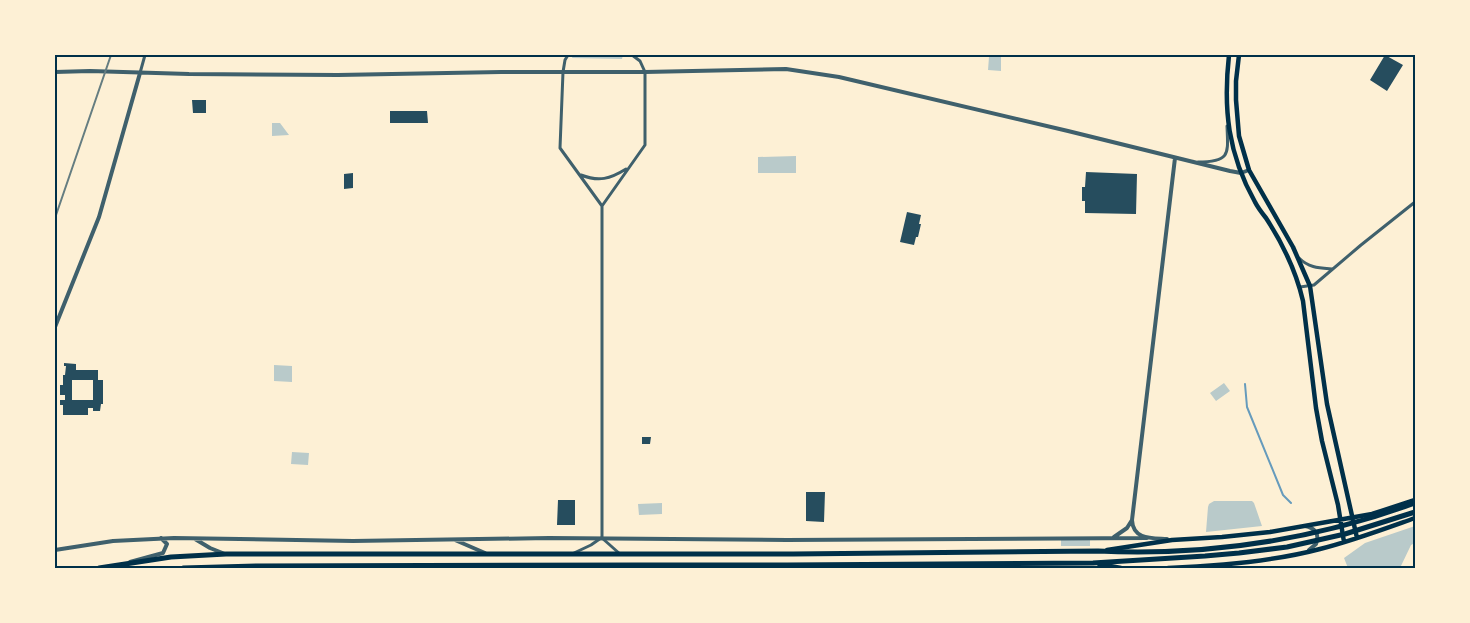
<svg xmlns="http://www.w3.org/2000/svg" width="1470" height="623" viewBox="0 0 1470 623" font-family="'PT Sans',sans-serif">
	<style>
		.green { fill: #b9caca }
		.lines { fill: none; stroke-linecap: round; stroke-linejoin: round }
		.stream { stroke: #669bbc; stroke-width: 2 }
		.building { fill: #264d5e; fill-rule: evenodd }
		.minor { stroke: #3f606c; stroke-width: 3 }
		.tertiary { stroke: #3f606c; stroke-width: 4 }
		.secondary { stroke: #003049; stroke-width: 4.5 }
		.primary { stroke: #003049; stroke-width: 5 }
		.rail { stroke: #657d81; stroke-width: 2 }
		.neatline { fill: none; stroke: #003049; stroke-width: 2 }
	</style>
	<rect width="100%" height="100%" fill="#fdf0d5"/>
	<path class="green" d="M573,55H623L622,59L572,58Z
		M989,57H1001V71L988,70Z
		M272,123H280L289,135L272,136Z
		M796,156V173H758V157Z
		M274,365L292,366V382L274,381Z
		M1224,383L1230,391L1216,401L1210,393Z
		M292,452L309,453L308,465L291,464Z
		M1214,501H1252L1254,503L1262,526L1206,532L1208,507L1209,504Z
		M662,503V514L639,515L638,504Z
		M1415,526V543L1411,545L1400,568H1348L1344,558L1365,543Z
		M1061,540H1090V546H1061Z"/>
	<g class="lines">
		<path class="stream" d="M1245,384L1247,407L1283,495L1291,503"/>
	</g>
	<path class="building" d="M1385,55L1403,65L1387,91L1370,80Z
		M192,100H206V113H193Z
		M390,111H427L428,123H390Z
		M1086,172L1137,174L1136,214L1085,213V201H1082V187H1085Z
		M353,173V188L344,189V174Z
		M907,212L921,215L919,224H921L918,237H916L914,245L900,242Z
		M64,363L76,364V370H98V380H103V404H101L100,411H93V408H88V415H63V405H60V400H65V395H60V385H63V375H65L66,366H64ZM72,380H93V400H72Z
		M642,437H651L650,444H642Z
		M806,492H825L824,522L806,521Z
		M558,500H575V525H557Z"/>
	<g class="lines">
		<path class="minor" d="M568,55L565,60L563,72L560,148L602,206
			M140,73L145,55
			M1198,162C1231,162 1228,154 1227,126
			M581,175C599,182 610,179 626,169
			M1299,258C1309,268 1319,268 1332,269
			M1300,287L1314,285L1361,245L1415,202
			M602,538V206L645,145V72L640,61L632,55
			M602,538L620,554
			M574,553L591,545L601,538"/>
		<path class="tertiary" d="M55,72L90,71L189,74L338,75L501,72H645L786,69L839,77L1068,131L1230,171L1241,173L1249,170
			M55,327L99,217L140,73
			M1305,526C1315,528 1320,534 1316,544L1309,550
			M1114,537L1127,528L1132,520
			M195,539L210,548L225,554
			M1167,539C1152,538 1133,540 1132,520L1175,158
			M455,540L485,553
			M55,550L113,541L174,538L353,541L549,538L787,540L1147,538
			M130,562L163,553L167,544L161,538"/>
		<path class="secondary" d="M1229,55C1223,109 1228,154 1255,202C1258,208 1262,213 1266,218C1283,244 1296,271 1303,301L1316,408L1322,441L1338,505L1344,542
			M1239,55L1236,81V100L1239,136L1249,170L1293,247L1310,286L1327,404L1357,538
			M1107,550L1172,540L1222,537L1270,532L1372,514L1415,500
			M1099,564L1121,568
			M1168,568C1219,566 1271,562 1320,549C1352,541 1384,529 1415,518"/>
		<path class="primary" d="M99,568L171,557L226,554H793L1098,551C1206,556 1314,540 1415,503
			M183,568L256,566L639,565H787L1093,563L1205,556L1239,553L1287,547L1345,534L1415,512"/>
		<path class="rail" d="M55,218L111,55"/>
	</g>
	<rect width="1470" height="623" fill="none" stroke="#fdf0d5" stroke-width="112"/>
	<rect x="56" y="56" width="1358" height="511" class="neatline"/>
</svg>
